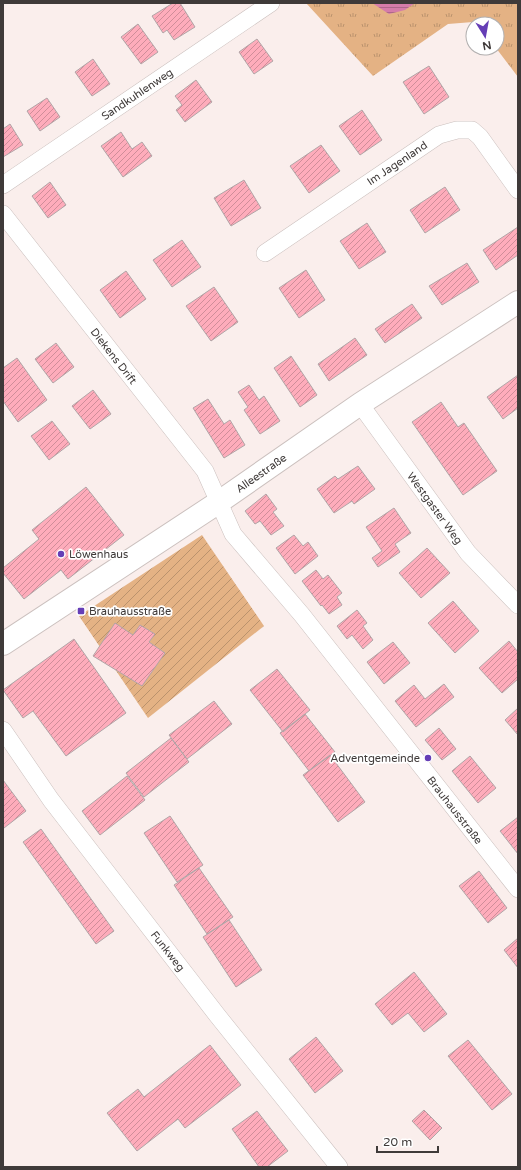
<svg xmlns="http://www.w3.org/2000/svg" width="521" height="1170" viewBox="0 0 521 1170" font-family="'Varela Round',sans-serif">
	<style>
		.grass { fill: url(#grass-tufts) }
		.garden { fill: url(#garden-furrows) }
		.water { fill: url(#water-rules) }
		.building { fill: url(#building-hatch); stroke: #b1a5a7 }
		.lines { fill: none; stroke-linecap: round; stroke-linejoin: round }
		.minor-casing { stroke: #cbc0be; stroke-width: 18 }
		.secondary-casing { stroke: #cbc0be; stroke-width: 24 }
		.minor { stroke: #fff; stroke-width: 17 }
		.secondary { stroke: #fff; stroke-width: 22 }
		.poi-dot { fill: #653eb6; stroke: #fff; stroke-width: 1.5 }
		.labels { text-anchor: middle; stroke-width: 3.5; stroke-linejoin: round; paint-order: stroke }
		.street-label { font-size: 11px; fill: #3f3a39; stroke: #fff }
		.poi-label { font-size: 11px; fill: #3f3a39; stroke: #fff; text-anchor: start }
	</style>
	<defs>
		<pattern id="grass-tufts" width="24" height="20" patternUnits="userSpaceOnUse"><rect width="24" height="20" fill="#e4b284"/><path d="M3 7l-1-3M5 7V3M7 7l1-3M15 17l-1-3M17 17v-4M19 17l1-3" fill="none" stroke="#ba926d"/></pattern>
		<pattern id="garden-furrows" width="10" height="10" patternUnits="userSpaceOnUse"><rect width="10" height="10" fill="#e4b284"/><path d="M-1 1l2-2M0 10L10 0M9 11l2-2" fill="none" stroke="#ba926d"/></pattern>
		<pattern id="water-rules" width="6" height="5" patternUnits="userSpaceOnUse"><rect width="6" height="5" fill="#d57ca9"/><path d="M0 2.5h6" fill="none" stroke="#ae678b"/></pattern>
		<pattern id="building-hatch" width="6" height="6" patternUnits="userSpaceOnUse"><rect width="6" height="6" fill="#feacbb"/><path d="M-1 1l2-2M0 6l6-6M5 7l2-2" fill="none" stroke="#cf8d99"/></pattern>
	</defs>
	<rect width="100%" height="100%" fill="#faeeec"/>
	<path class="grass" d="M306,3H518V77L496,48H497V24H475L473,22L448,24L373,76Z"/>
	<path class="garden" d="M202,535L264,626L148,718L79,616Z"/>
	<path class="water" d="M372,3H415L405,10L389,14Z"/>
	<path class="building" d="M173,3H180L195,27L174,40L167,30L163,33L152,16Z
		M138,24L158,52L141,64L121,37Z
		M257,39L273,61L254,74L239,52Z
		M93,59L110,84L92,96L75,72Z
		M429,66L449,97L424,114L403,82Z
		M196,80L212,102L185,122L176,110L182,105L175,96Z
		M47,98L60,117L40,131L27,111Z
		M362,110L382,140L360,155L339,126Z
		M10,124L23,145L3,157V129Z
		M121,132L132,149L142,142L152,156L123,177L101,146Z
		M321,145L340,171L309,193L290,166Z
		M244,180L261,208L231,226L214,198Z
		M50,182L66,205L48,218L32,196Z
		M445,187L460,210L425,233L410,210Z
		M367,223L386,252L359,269L340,241Z
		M518,227V255L496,270L483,250Z
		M182,240L201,267L172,287L153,260Z
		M467,263L479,282L442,305L429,286Z
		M306,270L325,300L299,318L279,288Z
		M126,271L146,299L120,318L100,290Z
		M214,287L238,322L211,341L186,306Z
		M412,304L422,318L385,343L375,329Z
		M355,338L367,355L329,381L318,364Z
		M56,343L74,367L53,383L35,359Z
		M291,356L317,395L300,407L274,368Z
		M17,358L47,400L18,422L3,401V368Z
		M518,375V408L503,419L487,397Z
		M249,385L259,400L264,396L280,421L260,434L244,410L248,407L238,392Z
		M93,390L111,414L90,429L72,406Z
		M208,399L224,424L230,420L245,445L224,458L193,408Z
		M441,402L458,427L464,423L497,471L463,495L412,422Z
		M52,421L70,444L49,460L31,436Z
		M358,466L375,489L354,504L352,501L334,513L317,489L335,476L338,479Z
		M86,487L124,535L68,579L61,570L24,599L3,573V568L39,539L32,530Z
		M266,494L277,509L273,512L284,526L271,535L260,521L255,524L245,511Z
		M394,508L411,533L395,544L400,552L378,567L372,558L382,551L366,527Z
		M294,535L303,546L308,542L318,556L295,574L276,548Z
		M427,548L450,573L421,598L399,573Z
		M316,570L323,579L328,575L342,593L337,597L342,605L329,614L322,605L321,606L302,581Z
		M453,601L479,631L455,653L428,623Z
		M357,610L367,623L363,626L373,640L363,649L352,635L347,639L337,626Z
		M115,623L133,635L140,625L155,634L149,642L165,653L142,686L93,656Z
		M74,639L126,713L66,756L33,711L23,718L3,690Z
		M509,641L518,652V679L502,693L479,668Z
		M393,642L410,663L384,684L367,662Z
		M277,669L310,710L283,732L250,690Z
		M444,684L454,697L416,727L395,701L414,685L425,699Z
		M214,701L232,724L187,759L169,735Z
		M518,708V735L505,720Z
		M305,714L335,752L309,771L280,733Z
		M439,728L456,749L442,760L425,740Z
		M171,738L189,762L144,797L126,773Z
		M330,755L365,802L338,822L303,775Z
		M470,756L496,788L478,803L452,771Z
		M127,776L145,800L100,835L82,811Z
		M3,780L26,811L4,828L3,827Z
		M170,816L203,865L177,882L144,833Z
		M518,817V854L500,831Z
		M41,829L114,931L96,944L23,842Z
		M199,868L233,917L207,934L174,885Z
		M479,871L507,908L488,923L459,886Z
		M229,920L262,970L236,987L203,937Z
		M518,938V968L504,950Z
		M414,972L447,1014L424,1032L408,1013L392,1025L375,1004Z
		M316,1037L343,1071L315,1093L289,1059Z
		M468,1040L512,1094L492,1110L448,1056Z
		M210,1045L241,1085L185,1128L178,1119L137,1151L107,1113L138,1089L144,1097Z
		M424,1110L442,1128L430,1140L412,1121Z
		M257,1111L288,1151L267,1167H259L232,1129Z"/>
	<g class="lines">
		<g class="minor-casing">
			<path id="minor" d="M3,185L271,3
				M3,214L205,471L233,534L302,615L518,889
				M265,253L439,135L457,130H472L480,137L518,190
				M360,404L468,553L518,605
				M3,730L51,800L217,1015L339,1167"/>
		</g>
		<g class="secondary-casing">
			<path id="secondary" d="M3,644L219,502L360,404L518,302"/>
		</g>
		<use href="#minor" class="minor"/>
		<use href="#secondary" class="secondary"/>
	</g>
	<g class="poi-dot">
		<circle cx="61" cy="554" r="4"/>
		<rect x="77" y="607" width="8" height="8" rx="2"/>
		<circle cx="428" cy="758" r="4"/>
	</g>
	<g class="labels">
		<g class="street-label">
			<text transform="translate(137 94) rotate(-34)" y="4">Sandkuhlenweg</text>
			<text transform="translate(397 163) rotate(-34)" y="4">Im Jagenland</text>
			<text transform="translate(114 356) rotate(52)" y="4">Diekens Drift</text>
			<text transform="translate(261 473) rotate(-35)" y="4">Alleestraße</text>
			<text transform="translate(435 508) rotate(54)" y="4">Westgaster Weg</text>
			<text transform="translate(455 810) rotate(52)" y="4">Brauhausstraße</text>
			<text transform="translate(168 951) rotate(52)" y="4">Funkweg</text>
		</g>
		<g class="poi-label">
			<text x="69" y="558">Löwenhaus</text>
			<text x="89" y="615">Brauhausstraße</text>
			<text x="420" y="762" text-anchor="end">Adventgemeinde</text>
		</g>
	</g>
	<rect width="521" height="1170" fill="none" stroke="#3f3a39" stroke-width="8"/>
	<g transform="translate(485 36) rotate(169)"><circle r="19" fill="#ffffff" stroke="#b2b0b0"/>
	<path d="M0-3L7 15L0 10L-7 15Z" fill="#653eb6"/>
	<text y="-6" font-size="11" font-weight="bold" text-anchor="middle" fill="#3f3a39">N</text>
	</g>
	<path d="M377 1146v6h61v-6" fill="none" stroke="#3f3a39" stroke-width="2"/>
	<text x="383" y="1146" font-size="12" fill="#3f3a39" stroke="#ffffff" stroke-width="3" paint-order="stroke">20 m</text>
</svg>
